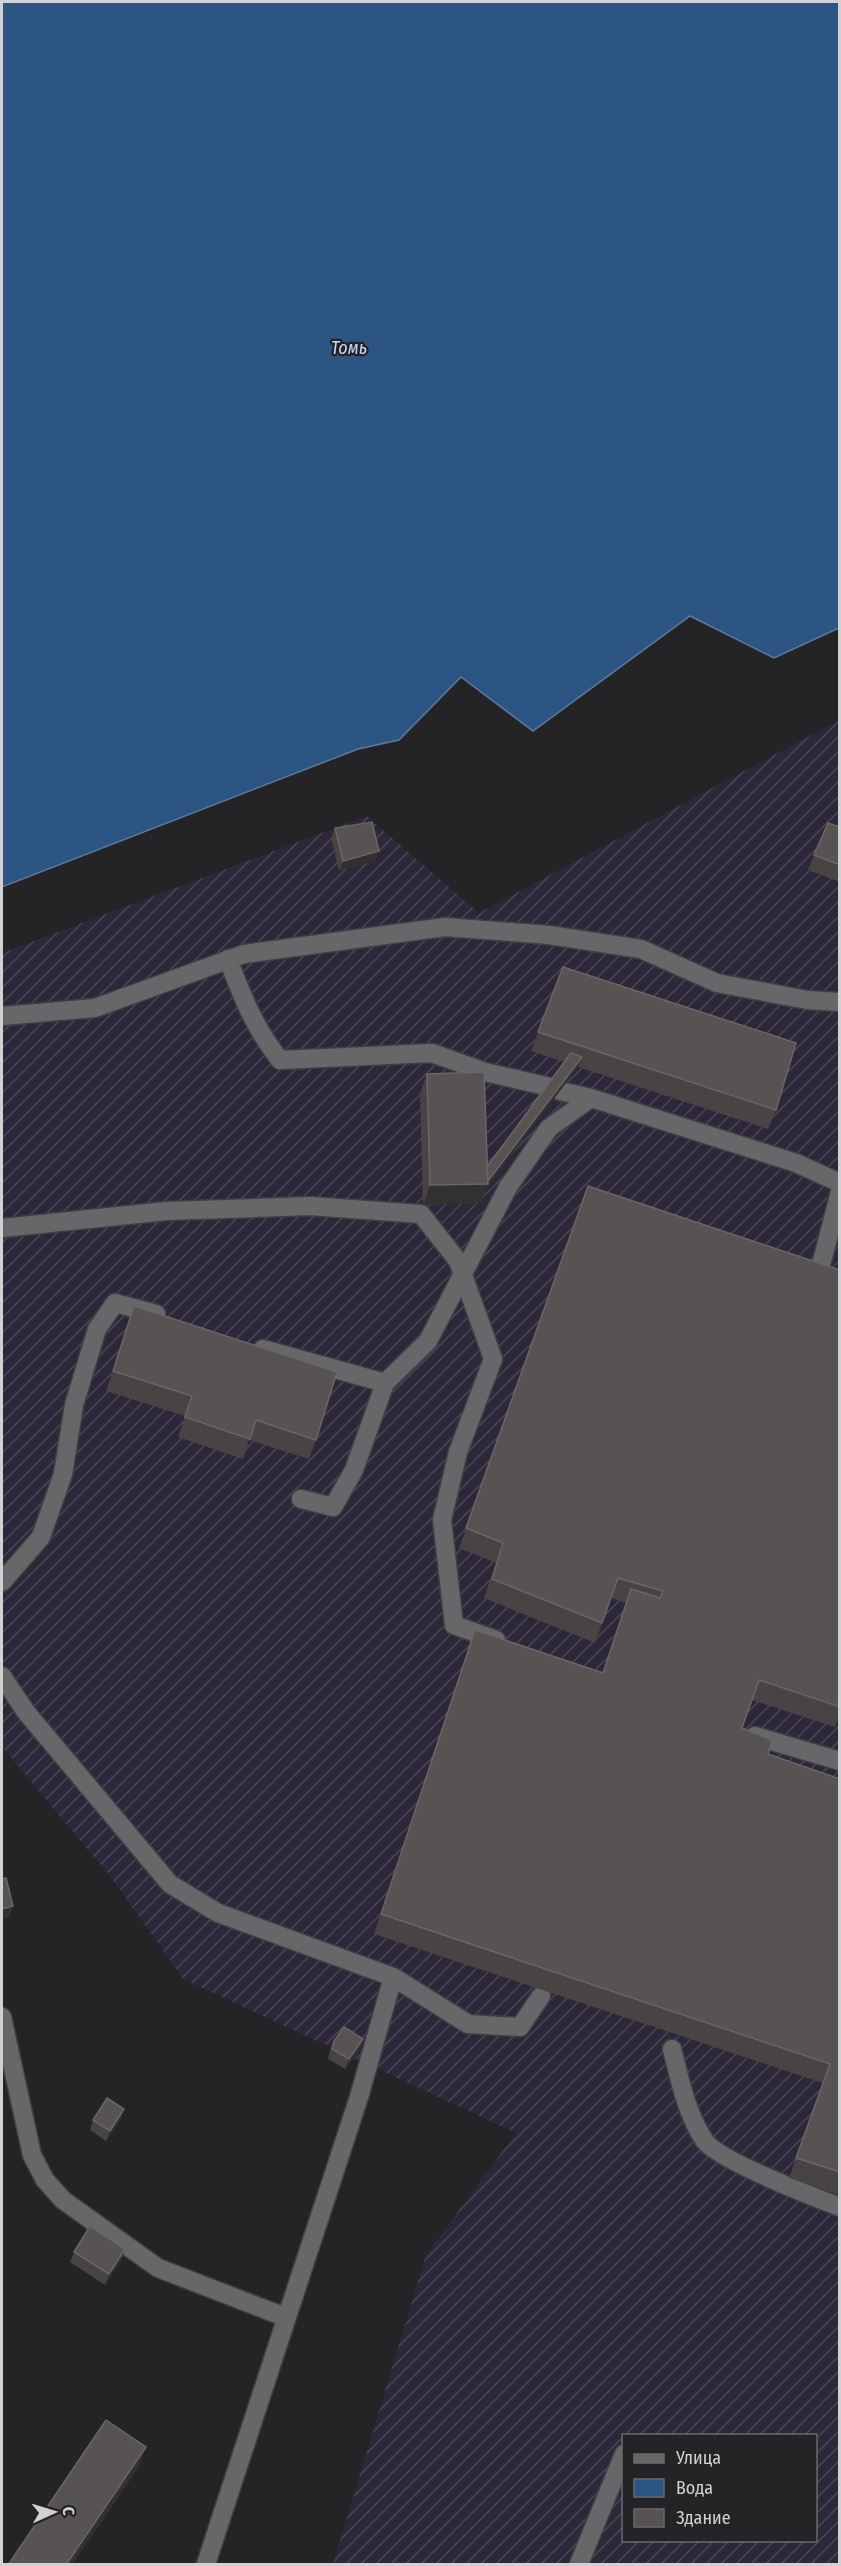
<svg xmlns="http://www.w3.org/2000/svg" width="841" height="2566" viewBox="0 0 841 2566" font-family="'Fira Sans Condensed',sans-serif">
	<style>
		.industrial { fill: url(#industrial-furrows); fill-rule: evenodd }
		.water { fill: #2d5584; stroke: #5e7a9c; stroke-width: 1.5 }
		.lines { fill: none; stroke-linecap: round; stroke-linejoin: round }
		.minor-casing { stroke: #404042; stroke-width: 21 }
		.minor { stroke: #676669; stroke-width: 18 }
		.wall { fill: #474443 }
		.shaded-wall { fill: #333031 }
		.building { fill: #565352; stroke: #696766; stroke-width: 1.5 }
		.labels { text-anchor: middle; stroke-width: 4.5; stroke-linejoin: round; paint-order: stroke }
		.water-label { font-size: 18px; font-style: italic; fill: #c2daf7; stroke: #242326 }
	</style>
	<defs>
		<pattern id="industrial-furrows" width="10" height="10" patternUnits="userSpaceOnUse" patternTransform="scale(1.5)"><rect width="10" height="10" fill="#2d2839"/><path d="M-1 1l2-2M0 10L10 0M9 11l2-2" fill="none" stroke="#4a4655"/></pattern>
	</defs>
	<rect width="100%" height="100%" fill="#242326"/>
	<path class="industrial" d="M839,720V2564H333L426,2255L516,2133L183,1979L113,1880L2,1747V953L367,816L479,913ZM624,2436H816V2540H624Z"/>
	<path class="water" d="M2,2H839V628L774,658L690,616L533,731L461,677L399,740L358,749L2,887Z"/>
	<g class="lines">
		<g class="minor-casing">
			<path id="minor" d="M228,959C242,996 255,1029 280,1060L432,1053L485,1072L550,1087
				M2,1016L95,1008L244,954L445,927L549,935L641,949L717,983L807,1000L840,1002
				M560,1091L591,1098L796,1163L840,1183
				M2,1228L167,1211L310,1206L421,1214L458,1261L493,1359L458,1452L442,1520L454,1625L496,1640
				M822,1261L840,1192
				M263,1349L385,1383
				M301,1499L333,1507L354,1470L385,1383L428,1341L508,1187L549,1128L591,1098
				M2,1582L41,1537L63,1474L74,1405L97,1329L115,1303L156,1314
				M2,1676L26,1712L170,1884L218,1913L393,1977L359,2097L206,2564
				M755,1736L840,1761
				M393,1977L468,2024L520,2027L541,1996
				M2,2017L32,2155L45,2180L63,2200L158,2268L285,2317
				M672,2049C680,2080 686,2112 704,2140C717,2160 814,2197 840,2207
				M579,2564L624,2454"/>
		</g>
		<use href="#minor" class="minor"/>
	</g>
	<path class="wall" d="M840,827V882L808,870L814,855Z
		M335,828L375,861L339,871L331,838Z
		M563,967L776,1110L768,1129L578,1067L486,1188L481,1203L423,1205L420,1094L427,1074L487,1167L564,1062L531,1051Z
		M588,1186L840,1270V1714L835,1727L752,1700L742,1728L768,1754L840,1779V2195L789,2178L823,2083L374,1934L475,1630L603,1672L626,1603L611,1598L595,1643L484,1598L496,1563L459,1548Z
		M134,1306L316,1440L309,1459L249,1440L243,1459L178,1437L185,1416L106,1391Z
		M363,2039L360,2049L345,2069L328,2059L330,2051L334,2041Z
		M124,2109L120,2120L106,2141L90,2130L93,2120Z
		M74,2252L122,2259L105,2285L70,2262Z"/>
	<path class="shaded-wall" d="M379,851L375,861L339,871L343,861Z
		M582,1057L578,1067L486,1188L481,1203L423,1205L430,1185L485,1184Z
		M13,1906L9,1917L2,1919V1909Z
		M363,2039L360,2049L345,2069L349,2059Z
		M124,2109L120,2120L106,2141L110,2131Z
		M125,2249L122,2259L105,2285L109,2274Z
		M146,2447L139,2467L72,2565H66Z"/>
	<path class="building" d="M372,822L379,851L343,861L335,828Z
		M828,823L840,827V865L814,855Z
		M563,967L796,1043L776,1110L538,1032Z
		M571,1053L582,1057L488,1181L487,1167Z
		M484,1072L488,1184L430,1185L427,1074Z
		M588,1186L840,1270V1707L759,1680L742,1728L772,1740L768,1754L840,1779V2172L796,2158L830,2064L381,1914L475,1630L603,1673L631,1589L660,1598L663,1591L618,1578L602,1623L492,1579L503,1543L466,1528Z
		M134,1306L337,1372L316,1440L256,1420L250,1439L185,1417L192,1396L113,1371Z
		M6,1878L13,1906L2,1909V1879Z
		M344,2027L363,2039L349,2059L332,2049L334,2041Z
		M107,2098L124,2109L110,2131L93,2120Z
		M90,2226L125,2249L109,2274L74,2252Z
		M106,2420L146,2447L66,2565H8Z"/>
	<g class="labels">
		<g class="water-label">
			<text x="349" y="354">Томь</text>
		</g>
	</g>
	<rect width="841" height="2566" fill="none" stroke="#d1d1d3" stroke-width="6"/>
	<rect x="622" y="2434" width="195" height="108" fill="#242326" stroke="#69696b" stroke-width="1.5"/>
	<rect x="634" y="2454" width="30" height="9" fill="#676669" stroke="#69696b" stroke-width="1.5"/>
	<text x="676" y="2464" font-size="18" fill="#d1d1d3">Улица</text>
	<rect x="634" y="2479" width="30" height="18" fill="#2d5584" stroke="#69696b" stroke-width="1.5"/>
	<text x="676" y="2494" font-size="18" fill="#d1d1d3">Вода</text>
	<rect x="634" y="2509" width="30" height="18" fill="#565352" stroke="#69696b" stroke-width="1.5"/>
	<text x="676" y="2524" font-size="18" fill="#d1d1d3">Здание</text>
	<g transform="translate(54 2512) rotate(86)" stroke="#242326" stroke-width="4.5" paint-order="stroke">
	<path d="M0-4.5L10 22L0 15L-10 22Z" fill="#d1d1d3"/>
	<text y="-9" font-size="16" font-weight="bold" text-anchor="middle" fill="#d1d1d3">С</text>
	</g>
</svg>
